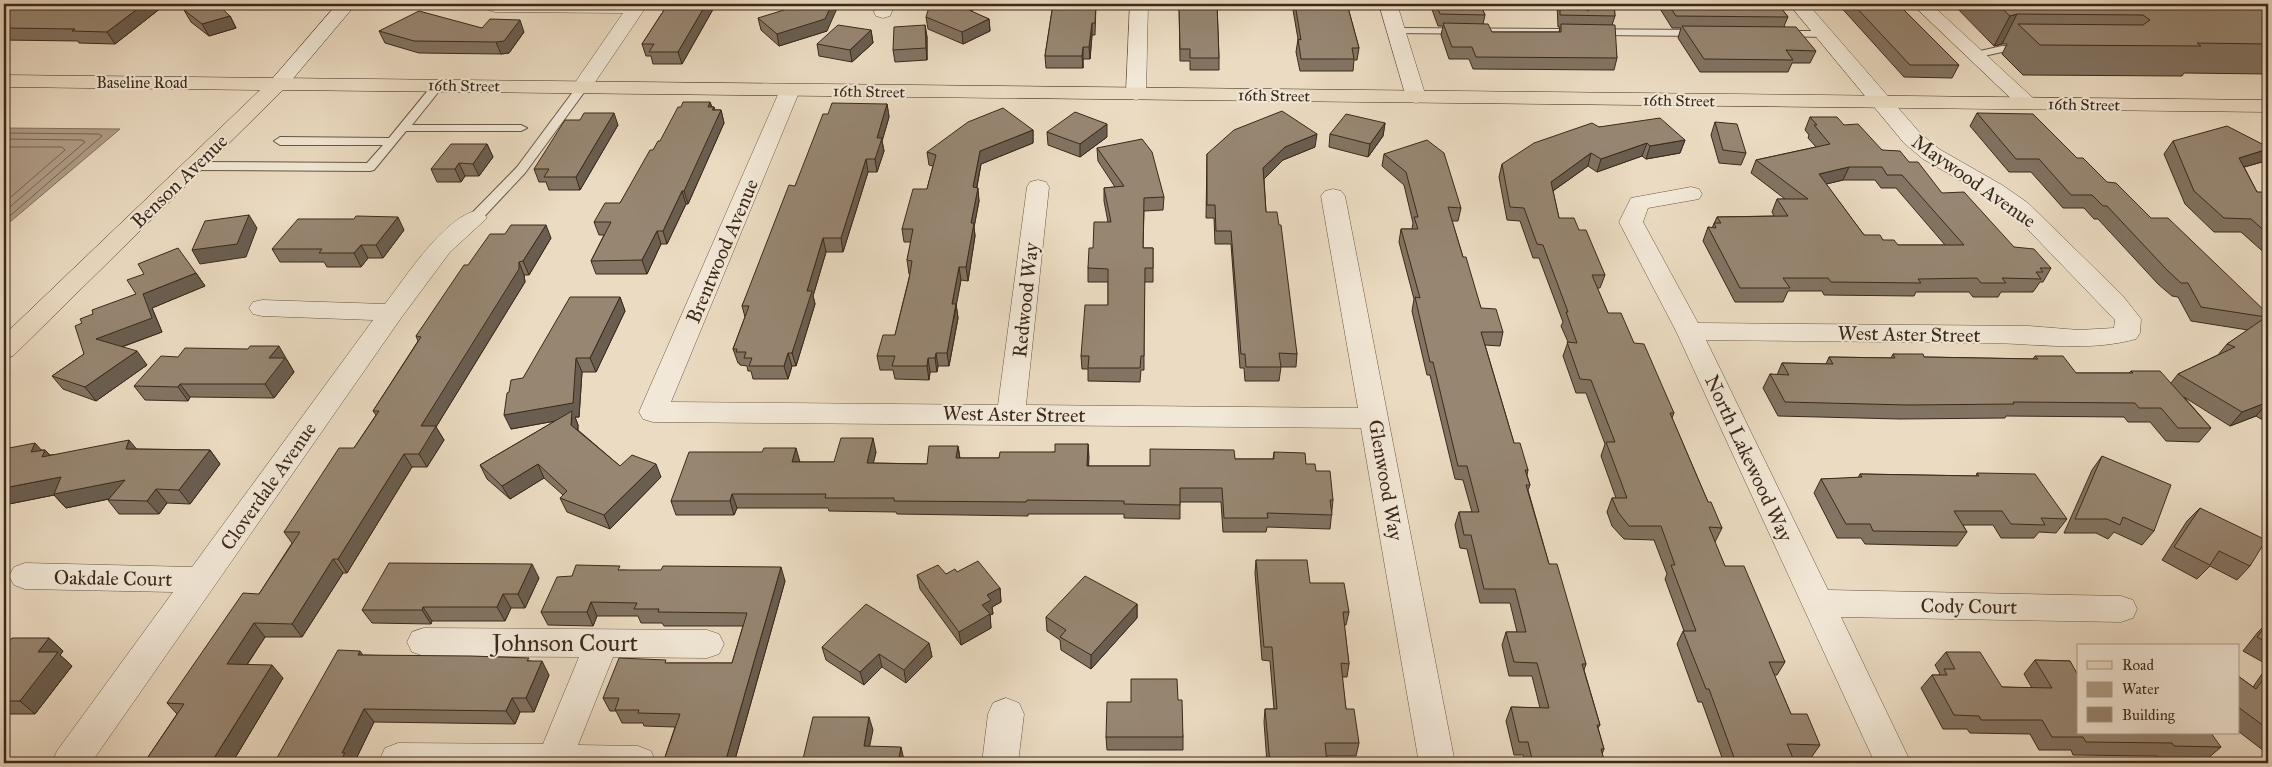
<svg xmlns="http://www.w3.org/2000/svg" width="2272" height="767" viewBox="0 0 2272 767" font-family="'IM FELL Great Primer',serif">
	<style>
		.water { fill: #b09e89; stroke: #826f5d }
		.lines { fill: none; stroke-linecap: round; stroke-linejoin: round }
		.shore { stroke: #766452; stroke-width: 1 }
		.service-casing { stroke: #685645; stroke-width: 2 }
		.minor-casing { stroke: #685645; stroke-width: 1 }
		.secondary-casing { stroke: #3c291b; stroke-width: 1 }
		.primary-casing { stroke: #3c291b; stroke-width: 1 }
		.service { fill: #f2e8d7; fill-rule: evenodd }
		.minor { fill: #f2e8d7; fill-rule: evenodd }
		.secondary { fill: #f2e8d7; fill-rule: evenodd }
		.primary { fill: #ebdbc2; fill-rule: evenodd }
		.wall { fill: #827362; stroke: #3c291b; fill-rule: evenodd }
		.shaded-wall { fill: #6a5e50; stroke: #3c291b }
		.building { fill: #978672; stroke: #3c291b; fill-rule: evenodd }
		.labels { text-anchor: middle; stroke-width: 4; stroke-linejoin: round; paint-order: stroke }
		.far-street-label { font-size: 16px; fill: #3c291b; stroke: #f2e8d7 }
		.street-label { font-size: 20px; fill: #3c291b; stroke: #f2e8d7 }
		.near-street-label { font-size: 24px; fill: #3c291b; stroke: #f2e8d7 }
	</style>
	<rect width="100%" height="100%" fill="#ebdbc2"/>
	<filter id="stains"><feTurbulence type="fractalNoise" baseFrequency=".004" numOctaves="4"/><feColorMatrix values="0 0 0 0 .2 0 0 0 0 .09 0 0 0 0 .02 0 0 0 .5 -.17"/></filter>
	<radialGradient id="worn" r=".72"><stop offset=".6" stop-color="#630" stop-opacity="0"/><stop offset="1" stop-color="#630" stop-opacity=".3"/></radialGradient>
	<path class="water" d="M4,128L120,129L4,227Z"/>
	<g class="lines">
		<path class="shore" d="M4,133L99,134L102,136L4,221
			M4,139L82,140L85,142L4,212
			M4,147H62L65,150L4,203"/>
		<g class="service-casing">
			<path id="service" d="M1396,28L1700,30L1705,33L1700,36L1392,33L1391,31Z
				M1783,31H1824L1829,34L1824,37L1779,36V32Z
				M2002,46L2026,47L2031,50L2026,53L2002,52L1975,58L1970,55L1971,53Z
				M438,82L444,85L412,125H521L527,128L521,131H406L374,170L370,171L194,170L188,166L194,162L367,163L383,145H280L274,141L280,137L389,138L434,83Z
				M582,84L588,87L525,173L480,221H470L469,218L470,215L517,167L578,85Z"/>
		</g>
		<g class="minor-casing">
			<path id="minor" d="M487,4H648L589,91L582,93L575,91L572,87L623,13L495,12L488,10L486,6Z
				M877,4H895L890,16L883,18L876,16L874,12Z
				M1130,4H1148L1146,94L1143,98L1136,100L1129,98L1126,94Z
				M1379,4H1397L1426,97L1423,101L1416,103L1409,101L1406,97Z
				M1789,4H1808L1920,133L1939,149L2002,185L2028,203L2122,295L2141,319L2140,333L2136,339C2089,352 2041,344 1992,343C1897,342 1802,341 1706,340L1828,590L2121,596L2133,600L2137,609L2133,618L2121,622L1841,617L1911,763H1875L1676,331L1619,222L1631,198L1691,187L1699,189L1702,194L1699,199L1648,208L1643,222L1698,323L2029,326L2079,330L2114,328L2115,320L2012,213L1986,195L1923,159L1904,143Z
				M1912,4H1931L2034,99L2037,103L2034,107L2027,109L2020,107Z
				M790,84L797,86L800,90L671,402L998,405L1027,187L1030,182L1038,180L1046,182L1049,187L1026,405L1358,408L1321,196L1325,191L1333,189L1341,191L1345,196L1455,763H1419L1361,428L653,422L643,419L639,412L780,90L783,86Z
				M475,211L483,213L487,218L450,252L401,318L91,763H52L57,751L173,592L25,589L14,585L9,576L14,567L25,563L192,567L373,320L262,316L253,314L249,308L253,302L262,300L385,304C405,278 443,219 475,211Z
				M424,628L707,630L719,634L724,644L719,654L707,658L613,657L578,745L638,746L651,751L656,763H378L385,748L398,743L543,744L579,657L424,656L412,652L407,642L412,632Z
				M1006,698L1019,703L1024,714L1018,763H982L988,714L993,703Z"/>
		</g>
		<g class="secondary-casing">
			<path id="secondary" d="M337,4H356L286,87L279,89L272,87L269,83L272,79Z"/>
		</g>
		<g class="primary-casing">
			<path id="primary" d="M4,75L2268,100V112L283,90L13,356L4,359V335L260,90L4,87Z"/>
		</g>
		<use href="#service" class="service"/>
		<use href="#minor" class="minor"/>
		<use href="#secondary" class="secondary"/>
		<use href="#primary" class="primary"/>
	</g>
	<path class="wall" d="M4,4H166L115,44L79,43L78,41L4,40Z
		M237,4H282L279,6L238,5Z
		M668,4H716L682,64H653L651,56H646L642,44Z
		M974,4L972,12L989,19L990,31L963,44L928,29L926,17Z
		M1053,4H1096L1095,35H1092L1090,59H1083V68H1046L1045,56Z
		M1176,4H1217L1219,58V70H1190V61H1180L1179,4Z
		M1292,4H1347L1359,48L1357,60H1354L1353,71H1300L1296,52L1298,39Z
		M1430,4H1480L1485,15L1483,24L1492,32H1559L1560,27H1558L1557,4H1579L1584,8V4H1614L1615,16L1612,25L1617,58L1614,70L1473,69L1469,59H1449L1441,35L1443,26H1438Z
		M1657,4H1778L1788,17L1784,26L1816,51L1810,63H1792L1788,72H1700L1678,38L1681,28H1672Z
		M1838,4H1898L1959,65L1952,78L1904,77Z
		M1953,4H2268V74L2184,73L2182,76L2023,75L2002,54L2007,44H2002L1994,46Z
		M184,10L230,16L236,28L209,36L191,22Z
		M758,18L827,31L779,46L761,30Z
		M925,25L927,37V60L895,62L893,50Z
		M482,28L524,32L509,53L501,54L419,53L385,43L379,31Z
		M871,30L873,43L852,62L819,56L817,44Z
		M710,102L712,107H714L715,110H721L724,123L688,204H686L667,244H661L647,274H596L591,261L604,235H599L594,222L620,203L653,150L660,141Z
		M887,104L889,117L882,141L884,151L877,172H868L843,252H826L813,296L815,304L796,366H792L788,379H753L751,371H748L747,366L740,365L739,363H738L733,349L745,317L742,306L795,186L828,114Z
		M1977,113L2077,158L2268,314V416L2261,419L2256,416L2230,426L2184,397L2211,428L2199,442L2166,441L2150,422H2128L2124,417L2006,416L2005,418L1900,419L1778,416L1763,388L1770,374L1777,375L1782,363L1826,364L1829,357L1891,358L1893,354L1924,357L2033,359L2035,356L2076,373H2129L2131,371L2171,383L2178,374L2218,355L2227,344L2248,330L2191,321L2178,297L2172,296L2158,284L2098,219H2094L2084,208H2063L2031,172H2009L1970,126Z
		M1810,117L1844,125L1882,150L1909,162L1942,193L2014,247L2051,268L2043,282H2040L2033,292H2001L1998,297H1973L1969,292H1916L1914,296L1824,295L1822,291H1788L1783,302H1735L1703,241L1708,227L1712,228L1717,217L1774,216L1772,212L1777,199H1785L1751,173L1756,160L1816,147L1808,138L1809,135L1805,130ZM1843,180H1875L1881,188H1896L1945,245H1898L1883,240L1864,235L1826,184Z
		M1715,122L1746,153L1741,165L1719,163L1711,135Z
		M1385,123L1383,136L1368,157L1329,147L1330,134Z
		M618,125L580,190H549L546,182H539L534,169Z
		M1599,127L1685,140L1680,153L1646,159L1642,156L1597,172L1588,166L1553,191L1559,218L1579,230L1605,275L1600,288H1597L1608,313L1634,343L1674,413L1672,418L1708,502L1722,528L1715,542H1714L1725,566L1785,662L1777,675H1774L1791,714L1820,745L1811,758H1792L1795,763H1724L1702,702H1698L1677,644L1683,631H1684L1665,579L1667,574L1654,540L1624,539L1612,526L1607,512L1612,498H1616L1601,456L1605,444L1586,393H1576L1563,356L1568,342L1561,326L1563,322L1539,258H1533L1520,221L1507,220L1499,177L1502,164Z
		M1033,130V143L981,164L977,187L979,201L974,227L975,236L968,281L961,280L956,304L958,318L949,366H938L937,372H930L929,380L895,379L893,370H880L877,356L895,335L910,274H909L907,260L911,242H904L902,229L927,189L933,166L929,165L927,152Z
		M1047,132L1107,137L1080,157L1048,145Z
		M2173,141L2262,162L2244,167L2257,192L2268,197V256L2241,232H2214L2185,204L2164,154Z
		M487,144L493,157L479,176H465L461,182H437L431,169Z
		M1315,147L1283,160L1264,179L1266,212L1297,354L1296,367H1281L1279,381H1245L1244,368H1240L1231,244H1215L1214,218H1206L1207,154Z
		M1097,148L1164,197L1163,210L1144,211L1143,248H1153V282H1144V370H1141L1140,382L1088,381V369H1082L1081,356L1108,305V282H1088V268L1093,248L1108,222L1104,201V188L1115,187L1098,161Z
		M1384,154L1461,208L1458,221H1452L1463,257L1481,308L1503,332L1500,346L1485,345L1514,443L1528,470L1527,475L1530,485L1528,490L1549,564L1586,664L1584,670L1600,725L1598,728L1604,749L1602,754L1605,763H1525L1523,755H1514L1506,721L1511,707L1540,708L1532,676H1509L1502,645L1506,632H1517L1510,603H1480L1467,549L1460,548L1455,525L1459,512H1472L1463,480L1455,479L1430,375H1427L1412,311L1414,299L1399,242L1401,229H1412L1413,223L1404,185L1382,166Z
		M404,230L383,258H368L361,267H327L324,262H280L272,249Z
		M551,238L529,275H524L525,282L436,427L444,440L427,467H412L347,573H343L302,637H265L247,665L283,678L232,763H144L177,714L167,703L259,594L292,543L284,532L354,448L376,415L373,411L418,341L416,336L468,265Z
		M196,273L205,286L152,308L162,332L122,347L147,365L96,401L63,389L52,376L84,354L82,323L93,314L136,294Z
		M620,297L625,311L596,372H582L579,417H575L578,425V430L620,466L661,477L610,529L567,512L560,498L563,495L544,478L510,499L487,479L480,465L555,421L511,429L509,392L523,378Z
		M287,360L294,372L274,398L190,397L188,401L145,400L134,386Z
		M1088,444V466H1150L1235,459H1273L1274,452L1306,464L1316,471L1333,500L1330,529L1267,527L1266,532H1223L1221,502H1180V519L1124,518V514H1028V516L897,514L896,512L829,511L828,508H737L734,515H676L671,501L800,462H834L876,452L873,463L927,464L958,446L960,458H999L1055,452Z
		M4,449L42,450H45L50,455L136,449L210,450L220,464L190,504L167,503L159,514H119L108,500L109,499L66,508L54,495L4,505Z
		M2102,456L2154,531L2142,545L2114,532L2108,539L2096,533H2064L2092,470Z
		M1977,473L2067,519L2056,533L2039,532L2034,538H2001L1993,525H1963L1967,532L1957,546L1865,544L1861,538H1837L1814,493L1821,479L1858,478L1860,474L1976,476Z
		M2200,508L2250,566L2237,580L2210,566L2197,579L2162,560L2187,521Z
		M1256,560L1310,583L1349,612L1346,625H1344L1349,664L1347,677H1342L1346,709L1359,743L1356,756H1327V763H1267L1264,722L1265,709H1274L1270,661L1262,660L1255,573Z
		M622,570L785,581L734,763H663L675,727L644,726L643,723H622L616,711H610L603,698L667,663H732L743,626H664L662,623H641L638,616H597L593,626L548,625L541,612L572,576Z
		M957,572L1000,588L1001,602L992,607L993,614L990,615L991,628L961,645L920,589L917,575L946,574Z
		M539,578L525,608H511L505,621H432L431,624L372,623L362,610Z
		M1137,604V618L1091,669L1061,650L1060,640L1047,631L1046,617Z
		M2268,622V665L2243,651L2258,632Z
		M49,638L63,651L60,655L72,666L35,714H4V648Z
		M929,643L932,657L906,683L882,667L864,685L826,660L822,647Z
		M1946,652L2002,687L2032,688L2024,674L2035,660L2070,661L2078,733L2221,747L2206,760H2160L2157,756L2073,755L2071,750H2039L2030,734L1970,733L1967,729H1943L1921,688L1932,675H1939L1940,674L1935,665Z
		M364,655L531,661L549,675L534,712H520L515,724L374,722L354,763H274Z
		M2268,665V754L2238,731V676L2253,687Z
		M1178,700L1183,737V750H1107L1106,737L1131,702Z"/>
	<path class="shaded-wall" d="M144,4H166L115,44L107,32Z
		M706,4H716L682,64L678,52Z
		M832,4H839L827,31L779,46L777,34Z
		M970,4H974L970,22L969,10Z
		M2017,14L2002,44L1994,46L2010,16Z
		M230,16L236,28L209,36L202,24Z
		M989,19L990,31L963,44L962,32Z
		M520,20L524,32L509,53L501,54L496,42Z
		M1092,23V35L1090,59L1089,47Z
		M925,25L927,37V60L926,48Z
		M871,30L873,43L852,62L850,50Z
		M1083,47V68L1082,56Z
		M710,102L712,110L714,107L717,119L721,110L724,123L688,204L684,191L708,107Z
		M887,104L889,117L882,141L884,151L877,172L875,159L877,138Z
		M614,113L618,125L580,190L576,177Z
		M1385,123L1383,136L1368,157L1370,144Z
		M1107,124V137L1080,157V144Z
		M1033,130V143L981,164L974,201L973,187L980,151Z
		M1317,134L1315,147L1283,160L1262,181L1263,168L1285,147Z
		M1685,140L1680,153L1646,159L1650,146Z
		M1647,143L1642,156L1597,172L1601,159Z
		M487,144L493,157L479,176L473,164Z
		M2268,149V153L2262,162L2230,171L2239,158Z
		M1591,153L1588,166L1547,195L1551,182Z
		M866,159L868,172L843,252L841,238Z
		M459,163L465,176L461,182L455,169Z
		M1849,167L1843,180L1814,187L1819,174Z
		M978,188L979,201L974,227L975,236L968,281L966,267L971,223Z
		M682,191L686,204L667,244L663,231Z
		M249,215L257,228L246,257L200,264L192,250Z
		M398,217L404,230L383,258L376,245Z
		M546,225L551,238L529,275L523,261Z
		M657,231L661,244L647,274L642,260Z
		M823,238L826,252L813,296L815,304L796,366L792,353L807,291Z
		M361,245L368,258L361,267L354,253Z
		M519,262L524,275L525,282L436,427L444,440L427,467L419,454L421,426Z
		M959,267L961,280L954,318L952,304Z
		M196,273L205,286L152,308L162,332L107,352L96,339L143,294Z
		M620,297L625,311L596,372L590,358Z
		M956,304L958,318L949,366L947,353Z
		M279,346L294,372L274,398L265,384L269,358Z
		M137,351L147,365L96,401L85,387Z
		M788,353L792,366L788,379L784,366Z
		M936,353L938,366L937,372L935,358Z
		M576,358L582,372L579,417H575L578,425L577,438L571,425L572,418L511,429L504,415Z
		M928,358L930,372L929,380L927,366Z
		M180,384L190,397L188,401L178,387Z
		M2268,402L2256,416L2230,426L2242,412Z
		M2268,411V416L2261,419Z
		M873,438L876,452L870,477L867,463Z
		M129,440L140,453L126,449Z
		M35,443L44,453L45,450L57,463L31,452Z
		M1088,444L1089,457L1088,479L1087,466Z
		M958,446L960,460L956,458Z
		M796,448L800,462H792Z
		M210,450L220,464L190,504L179,490Z
		M404,454L412,467L347,573L338,559Z
		M538,464L544,478L510,499L502,486Z
		M656,464L661,477L610,529L604,515Z
		M61,477L125,480L136,493L66,508L54,495L4,505V488Z
		M156,489L167,503L159,514L147,501Z
		M732,494L737,508L734,515L730,501Z
		M333,559L343,573L302,637L292,624Z
		M532,564L539,578L525,608L518,594Z
		M781,567L785,581L734,763H725Z
		M1000,588L1001,602L992,607L993,614L990,615L991,628L961,645L959,632L982,605L987,595Z
		M503,594L511,608L505,621L497,607Z
		M591,602L597,616L593,626L587,612Z
		M1137,604V618L1091,669V655Z
		M423,607L432,621L431,624L422,610Z
		M254,623L265,637L238,678L227,664Z
		M49,638L63,651L60,655L72,666L35,714L20,701L38,652Z
		M929,643L932,657L906,683L904,670Z
		M360,651L370,664L358,655Z
		M879,654L882,667L864,685L860,672Z
		M542,661L549,675L534,712L526,698Z
		M272,665L283,678L232,763H211Z
		M512,698L520,712L515,724L506,711Z
		M364,709L374,722L354,763H339L342,753Z
		M869,717L873,730L867,759L864,746Z
		M901,747L904,760L903,763H898Z"/>
	<path class="building" d="M4,4H144L107,32L72,31L75,29L4,28Z
		M205,4H217L230,16L202,24L184,10Z
		M668,4H706L678,52H649L654,44H642Z
		M787,4H832L825,19L777,34L758,18L784,10Z
		M930,4H970L969,10L989,19L962,32L926,17Z
		M1053,4H1096L1095,23H1092L1089,47H1083L1082,56H1045Z
		M1179,4H1217L1219,58H1190V49H1180Z
		M1295,4H1347L1359,48H1352L1354,59H1301L1298,39L1301,40Z
		M1436,4H1480L1485,15L1440,14Z
		M1560,4H1579L1588,11V4H1614L1615,16L1560,15Z
		M1668,4H1778L1788,17L1676,16Z
		M1853,4H1898L1959,65H1910Z
		M1997,4H2268V44L2197,43L2201,46L2040,45L2018,24L2143,25L2150,20L2143,15L2017,14L2010,16Z
		M419,11L482,28L490,19L520,20L504,41L496,42L414,41L379,31Z
		M1443,23L1488,24L1492,32H1561V24L1615,25L1617,58L1476,57L1472,47H1452Z
		M838,25L871,30L850,50L817,44Z
		M925,25L926,48L893,50L894,27Z
		M1682,26L1796,27L1816,51L1786,50L1793,60L1704,59Z
		M683,102H710L708,107H714L712,110H721L684,191H682L663,231H657L642,260L591,261L611,222H594L605,203H620L650,150H653L658,141H660L678,107H681Z
		M832,103L887,104L877,138H882L875,159H866L841,238H823L807,291H812L792,353H788L784,366H749L752,358H744L746,352H736L737,349H733L749,306H742L789,185L795,186L823,114H828Z
		M1003,108L1033,130L980,151L973,187L978,188L971,223H974L966,267H959L952,304H956L947,353H936L935,358H928L927,366H892L895,356H877L883,335H895L909,279L912,261L907,260L913,229H902L913,189H927L936,155L927,152L968,122Z
		M1282,111L1317,134L1285,147L1263,168L1266,212H1277L1279,225H1281L1297,354L1279,353L1281,367H1246L1245,354H1241L1231,231H1216L1215,205H1207V154L1234,130Z
		M1075,112L1107,124L1080,144L1047,132Z
		M584,113H614L576,177H544L549,169H534L565,120H580Z
		M1977,113L2033,114L2077,158H2083L2107,182L2116,183L2151,218H2168L2268,314V402L2242,412L2178,374L2235,347L2227,344L2266,317L2201,307L2188,283H2181L2168,271L2107,206H2103L2092,195H2071L2039,159H2016Z
		M1346,114L1385,123L1370,144L1330,134Z
		M1810,117H1837L1844,125L1858,124L1882,150L1900,151L1909,162H1918L1942,193L1964,192L2014,247L2034,249L2051,268H2040L2043,272H2036L2041,279L2002,278L2006,283H1981L1977,278L1918,279L1921,283L1831,282L1828,278H1783L1790,288H1740L1708,227L1716,228L1714,223H1721L1717,217L1788,216L1777,199H1808L1756,160L1830,144L1814,125H1817ZM1849,167H1882L1887,175H1902L1964,245H1898L1894,240H1883L1880,235H1864L1819,174Z
		M1660,118L1685,140L1650,146L1647,143L1601,159L1591,153L1551,182L1559,218H1574L1579,230H1586L1605,275H1592L1608,313H1621L1634,343L1644,344L1674,413H1670L1708,502H1711L1722,528L1709,527L1725,566H1744L1785,662H1769L1791,714H1807L1820,745L1787,744L1795,763H1736L1709,689H1706L1683,631H1696L1671,565H1675L1661,526H1629L1618,512L1612,498H1627L1606,442H1615L1591,380L1580,379L1567,342L1577,343L1566,312H1568L1543,245L1537,244L1524,208L1510,207L1502,164L1534,143L1592,123L1599,127Z
		M1715,122L1737,124L1746,153L1723,150Z
		M2227,126L2268,147V149L2239,158L2257,192H2263L2268,197V234L2251,219L2224,218L2194,191L2173,141Z
		M1142,139L1152,152L1164,197L1144,198L1143,248H1153V268H1145L1144,356H1141L1140,368H1088L1089,356H1081L1085,305H1108V269L1088,268L1089,248H1093L1094,222H1111L1104,188L1124,186L1097,148Z
		M1427,140L1444,153L1461,208L1448,207L1463,257H1466L1481,308L1496,309L1503,332H1481L1514,443H1520L1528,470H1525L1530,485H1526L1549,564H1557L1586,664H1582L1600,725H1597L1604,749H1601L1605,763H1533L1528,742H1519L1511,707L1549,708L1537,663L1514,662L1506,632H1526L1515,589H1484L1471,535H1464L1459,512H1479L1467,466H1458L1433,362H1430L1415,297L1420,298L1401,229H1418L1414,217H1418L1406,172L1384,154Z
		M451,144H487L473,164L459,163L455,169H431Z
		M249,215L237,244L192,250L205,221Z
		M356,216L398,217L376,245H361L354,253H319L322,249H272L298,219H354Z
		M511,225H546L523,261L519,262V269L421,426H436L419,454H404L338,559H333L292,624L254,623L227,664L272,665L211,763H144L184,704L167,703L243,593L259,594L300,532H284L339,448H354L379,411H373L421,337L416,336L464,265H468L490,234H505Z
		M178,248L196,273L143,294L152,318L96,339L137,351L85,387L52,376L84,354L75,326L82,323L80,319L93,314L92,310L136,294L127,280L144,274L138,264Z
		M570,297H620L590,358H576L573,403L504,415L507,393L509,392L511,380L523,378Z
		M250,346H279L269,358H285L265,384H180L178,387L134,386L161,356L178,357L185,348L248,349Z
		M1893,354H1923L1924,357L2038,359L2035,356H2063L2076,373H2133L2131,371H2160L2211,428H2178L2161,408H2139L2135,403L2013,402L2014,404L1908,405L1785,402L1770,374L1789,375L1782,363L1833,364L1829,357L1895,358Z
		M572,411L571,425L620,466L632,455L656,464L604,515L560,498L567,491L538,464L502,486L480,465Z
		M841,438H873L867,463L927,464L929,446H958L956,458H999L1000,452H1055V444H1088L1087,466H1150V449L1234,450L1235,459H1274V452L1305,453L1306,464H1315L1316,471H1330L1333,500H1330L1332,515L1267,513L1268,518H1224L1222,488H1180V505L1124,504V501L1027,500L1026,502L894,501V498H825L826,494H732L730,501H671L689,452H762L764,448H796L792,462H834Z
		M129,440L126,449L210,450L179,490L156,489L147,501L108,500L125,480L54,494L61,477L4,488V449L35,443L31,452L45,450L42,457Z
		M2102,456L2171,485L2154,531L2123,517L2120,525L2107,519H2075Z
		M1977,473L2035,474L2067,519L2041,518L2045,525L2011,524L2002,511H1954L1967,532L1873,531L1870,524H1846L1821,479L1862,477L1860,474L1979,476Z
		M2200,508L2266,540L2250,566L2219,551L2210,565L2174,547Z
		M1256,560H1307L1310,583H1344L1349,612H1343L1349,664L1341,663L1346,709H1354L1359,743H1325L1327,763H1270L1265,709H1277L1272,647H1264Z
		M978,561L1000,588L987,595L991,600L982,605L990,614L959,632L917,575L938,565L946,574L955,569L957,572Z
		M389,563L532,564L518,594H503L497,607H423L422,610H362Z
		M576,565L620,566L618,570H661L663,566L781,567L725,763H663L680,714L638,713L639,710H615L619,698H603L619,658L666,660L665,663H732L747,613L658,612L659,609H634L637,603L591,602L587,612H541L557,577L572,576Z
		M1085,576L1137,604L1091,655L1060,637L1066,630L1046,617Z
		M866,604L929,643L904,670L879,654L860,672L822,647Z
		M2268,623V643L2257,637Z
		M12,638H49L38,652H58L20,701H4V648Z
		M338,650L360,651L358,655L471,656L529,658L527,661H542L526,698H512L506,711L364,709L342,753H345L339,763H274Z
		M1946,652H1980L2002,687L2052,688L2035,660L2070,661L2078,675V733H2211L2221,747L2174,746L2172,743L2086,742L2083,737H2052L2042,720H1981L1979,716L1954,715L1932,675H1947L1944,669H1955Z
		M2268,673V729L2238,707V676L2256,689Z
		M1131,679H1177L1178,700H1182L1183,737H1106L1107,702H1131Z
		M813,717H869L864,746L901,747L898,763H802Z"/>
	<g class="labels">
		<g class="far-street-label">
			<text x="142" y="88">Baseline Road</text>
			<text transform="translate(464 85) rotate(1)" y="6">16th Street</text>
			<text transform="translate(869 91) rotate(1)" y="6">16th Street</text>
			<text transform="translate(1274 95) rotate(1)" y="6">16th Street</text>
			<text transform="translate(1679 100) rotate(1)" y="6">16th Street</text>
			<text transform="translate(2084 104) rotate(1)" y="6">16th Street</text>
		</g>
		<g class="street-label">
			<text transform="translate(179 181) rotate(-44)" y="7">Benson Avenue</text>
			<text transform="translate(1974 181) rotate(35)" y="7">Maywood Avenue</text>
			<text transform="translate(722 251) rotate(-67)" y="7">Brentwood Avenue</text>
			<text transform="translate(1025 300) rotate(-84)" y="7">Redwood Way</text>
			<text transform="translate(1909 334) rotate(1)" y="7">West Aster Street</text>
			<text transform="translate(1014 414) rotate(1)" y="7">West Aster Street</text>
			<text transform="translate(1749 458) rotate(65)" y="7">North Lakewood Way</text>
			<text transform="translate(1386 480) rotate(80)" y="7">Glenwood Way</text>
			<text transform="translate(268 486) rotate(-55)" y="7">Cloverdale Avenue</text>
			<text transform="translate(113 578) rotate(1)" y="7">Oakdale Court</text>
			<text transform="translate(1969 606) rotate(1)" y="7">Cody Court</text>
		</g>
		<g class="near-street-label">
			<text x="565" y="651">Johnson Court</text>
		</g>
	</g>
	<rect width="2272" height="767" fill="none" stroke="#ebdbc2" stroke-width="20"/>
	<rect x="5" y="5" width="2262" height="757" fill="none" stroke="#3c291b" stroke-width="2.5"/>
	<rect x="10" y="10" width="2252" height="747" fill="none" stroke="#3c291b"/>
	<rect x="2077" y="644" width="162" height="90" fill="#f2e8d7" stroke="#a99c8c"/>
	<rect x="2087" y="661" width="25" height="8" fill="#ebdbc2" stroke="#a99c8c"/>
	<text x="2122" y="670" font-size="15" fill="#3c291b">Road</text>
	<rect x="2087" y="682" width="25" height="15" fill="#b09e89" stroke="#a99c8c"/>
	<text x="2122" y="694" font-size="15" fill="#3c291b">Water</text>
	<rect x="2087" y="707" width="25" height="15" fill="#978672" stroke="#a99c8c"/>
	<text x="2122" y="720" font-size="15" fill="#3c291b">Building</text>
	<rect width="100%" height="100%" filter="url(#stains)"/>
	<rect width="100%" height="100%" fill="url(#worn)"/>
</svg>
